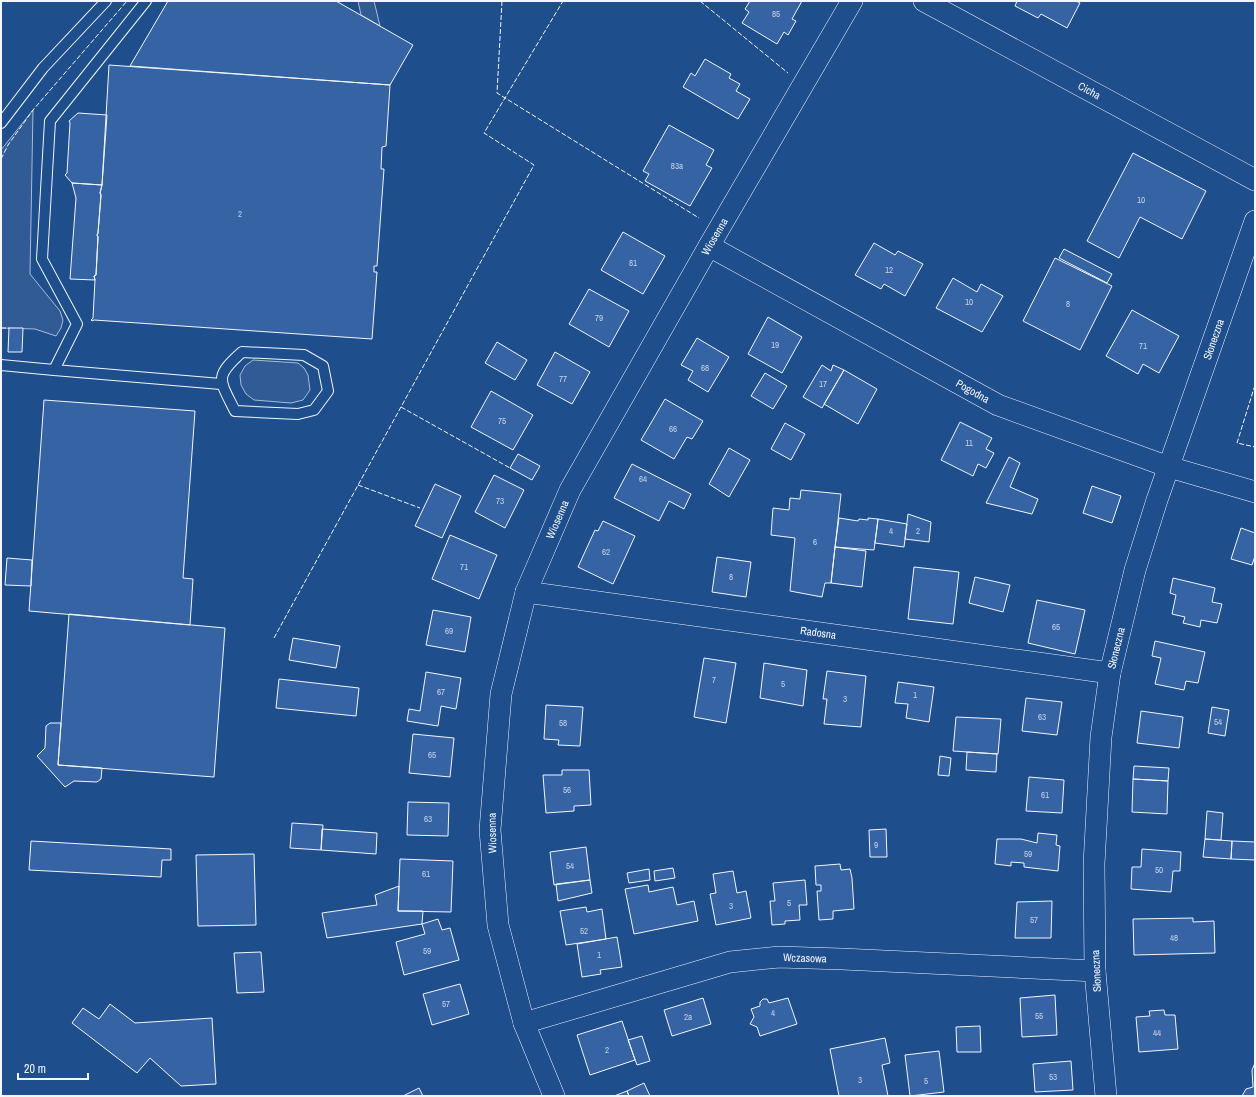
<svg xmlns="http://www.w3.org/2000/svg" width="1256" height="1097" viewBox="0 0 1256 1097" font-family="'Archivo Narrow',sans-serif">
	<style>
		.built { fill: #305b95; stroke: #a8bbd7 }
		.building { fill: #3563a3; stroke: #f2f6ff }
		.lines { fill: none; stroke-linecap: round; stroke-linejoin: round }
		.service-casing { stroke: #f2f6ff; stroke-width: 12 }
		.minor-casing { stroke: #f2f6ff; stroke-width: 22 }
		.service { stroke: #1f4e8c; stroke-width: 10 }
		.minor { stroke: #1f4e8c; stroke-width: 21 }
		.fence { stroke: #f2f6ff; stroke-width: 1; stroke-dasharray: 5 2; stroke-linecap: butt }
		.labels { text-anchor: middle; stroke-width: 3; stroke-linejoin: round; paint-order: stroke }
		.number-label { font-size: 9px; fill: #c3d1e8 }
		.street-label { font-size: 11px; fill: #f2f6ff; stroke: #1f4e8c }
	</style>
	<rect width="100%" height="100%" fill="#1f4e8c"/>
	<path class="built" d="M358,1H374L380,26L361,15Z
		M33,110L30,274L60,311L63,320L61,328L56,336L35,329L1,328V150Z
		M253,360L298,363L304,368L308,375L310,390L303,400L291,403L254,400L246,394L241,385L240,375L245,366Z"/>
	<path class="building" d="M168,1H336L413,45L390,85L130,66Z
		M750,1H802L792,19L796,21L788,35L784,32L777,44L742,23L749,12L745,9Z
		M1017,1H1076L1080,3L1067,28L1041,14L1038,18L1015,6Z
		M705,59L731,74L729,78L740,84L736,91L750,99L738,119L683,87L691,73L695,76Z
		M109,65L390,85L386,146L382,147L381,169H384L377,266H374V272H377L372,339L94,320L92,321L91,320L93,318L95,280L94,276L96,275L98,237L97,235L98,233L101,195L100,193L102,185Z
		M78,113L107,115L102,185L72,183L65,175L67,173L70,123L69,121Z
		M669,125L714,150L706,165L712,168L690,206L645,181L649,174L643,171Z
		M1133,153L1206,191L1182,239L1140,217L1119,258L1087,241Z
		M72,183L102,185L100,193L101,195L98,233L97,235L98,237L96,275L94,276L95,280L70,279L76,198Z
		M623,232L665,256L643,294L601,270Z
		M874,243L895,255L898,251L923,264L905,296L884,284L881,289L855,275Z
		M1064,249L1112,274L1107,283L1059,258Z
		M1055,258L1112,286L1080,350L1023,321Z
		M953,278L977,292L981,284L1003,296L982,332L936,308Z
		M589,289L629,311L609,347L569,324Z
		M1132,310L1179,336L1159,373L1143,364L1138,374L1106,356Z
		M768,317L802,337L782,373L748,354Z
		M9,328H23L22,352H8Z
		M697,338L729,357L708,392L688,380L693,371L681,365Z
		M497,342L527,360L515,380L485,363Z
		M555,352L590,372L572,404L537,385Z
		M822,365L831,371L833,365L844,370L822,408L803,397Z
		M844,370L877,389L858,424L824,404Z
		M765,373L787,386L773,409L751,396Z
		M491,391L533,415L513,450L471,427Z
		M665,399L703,421L692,439L687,437L674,459L641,440Z
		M44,400L195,411L183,578L193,579L190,625L29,611Z
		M960,422L992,438L986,449L994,453L986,468L978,464L973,476L941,460Z
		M785,423L805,434L791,460L771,449Z
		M729,448L750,460L729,497L709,484Z
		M518,454L540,466L532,480L510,468Z
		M1009,457L1020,463L1010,487L1038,499L1032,514L986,503Z
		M632,464L691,494L684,509L669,501L659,521L614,498Z
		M494,475L524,490L505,528L475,512Z
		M435,484L461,496L442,538L415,526Z
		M1092,486L1121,496L1112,523L1083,513Z
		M801,490L841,494L831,583H825L822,597L790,591L795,538L771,535L773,508L789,510L790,498L800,499Z
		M908,514L931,522L929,542L905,539Z
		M839,518L858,521L859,519L868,520V518L878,519L874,550L835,547Z
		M878,519L907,524L904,547L875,543Z
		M603,521L635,536L613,584L578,567L595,530L598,531Z
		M1241,528L1255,533V556L1252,565L1231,559Z
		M450,535L497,555L479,599L432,579Z
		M835,547L866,551L862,587L831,583Z
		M717,557L751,562L746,597L712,592Z
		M7,558L32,560L31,586L5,585Z
		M914,567L959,572L953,624L908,619Z
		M975,577L1010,585L1003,612L969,603Z
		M1173,578L1215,588L1212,602L1222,604L1217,623L1201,620L1200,627L1183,623L1185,617L1172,614L1176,595L1170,593Z
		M1037,600L1085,610L1075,654L1028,643Z
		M433,610L471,617L465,652L426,645Z
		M69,614L225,628L214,777L58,765Z
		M293,638L340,646L336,668L289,660Z
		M1155,641L1205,652L1198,683L1186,681L1184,690L1155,684L1161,658L1152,656Z
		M704,658L736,663L726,723L694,717Z
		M764,663L807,670L803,706L760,698Z
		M827,671L866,676L861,727L824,724L827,699H823Z
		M426,672L461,678L456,709L441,706L438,726L407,721L409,709L420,711Z
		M279,679L359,688L356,716L276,708Z
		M898,682L934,687L929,722L906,718L908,704L895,703Z
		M1026,698L1062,702L1057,735L1022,731Z
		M546,705L583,707L580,746L558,745L559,740L544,739Z
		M1212,707L1229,710L1225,736L1208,733Z
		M1141,711L1183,717L1179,748L1137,743Z
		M956,717L1001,719L998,754L953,751Z
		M50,723H61L58,765L102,768L101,779L97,782L74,781L65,787L37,756L45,748L46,726Z
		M413,734L454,738L450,777L409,773Z
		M967,752L997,754L996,772L966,770Z
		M940,756L951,758L949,776L938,775Z
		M1134,766L1169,768L1168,781L1133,779Z
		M562,770H589L591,805L574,806V811L546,813L543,775H562Z
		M1029,777L1064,780L1062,813L1026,811Z
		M1133,779L1168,781L1167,814L1132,812Z
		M408,802L449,803L448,836L407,835Z
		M1207,811L1223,813L1221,840L1205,839Z
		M292,823L323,825L321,850L290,848Z
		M322,829L377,833L376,854L321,850Z
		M886,829L887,857H870L869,830Z
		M1038,833L1057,835L1056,845L1060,846L1058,871L1024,867V863L1011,862V866L995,864L997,839H1021L1037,843Z
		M1205,839L1232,841L1231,859L1203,857Z
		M31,841L171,849V860H162L161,877L29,870Z
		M1232,841L1255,842V860L1231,859Z
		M586,847L590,880L554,885L550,852Z
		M1142,849L1181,852L1180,871H1173L1171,892L1131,889L1132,867H1141Z
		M254,854L256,925L198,926L196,855Z
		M400,859L453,861L451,912L398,911Z
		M840,864L841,870L850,869L852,878L854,909L833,911V919L819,920L817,891H821V885H816L815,866Z
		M673,868L675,878L655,881L654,871Z
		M649,869L650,880L629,883L627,873Z
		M733,871L737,893L746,891L751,918L716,925L710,894L716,893L713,874Z
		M590,880L592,893L558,901L556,884Z
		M805,880L807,905H799L800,920L785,921V924L772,925L770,901H775L773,883Z
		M648,885L649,892L673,887L677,905L694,901L698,921L634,934L625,889Z
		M399,886L398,911H423L422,924L327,938L322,913L377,905L375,895Z
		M1052,901L1051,938H1015L1017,902Z
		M586,907L587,912L602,909L606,939L566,945L560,911Z
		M1193,918V922L1214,921L1215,953L1134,955L1133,919Z
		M438,919L442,930L450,928L459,960L404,975L396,942L425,934L422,924Z
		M617,937L622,967L600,970L601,974L582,977L577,944Z
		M261,952L264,992L237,993L234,953Z
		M460,984L469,1014L432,1025L423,994Z
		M1055,995L1057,1035L1022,1037L1020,998Z
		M703,998L711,1024L672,1036L664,1010Z
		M788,998L797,1024L760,1036L757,1027L750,1024L754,1017L751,1009L760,1006V1002L763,999H767L769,1003Z
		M110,1004L135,1023L212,1018L216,1084L181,1086L150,1058L137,1073L72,1023L83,1008L99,1019Z
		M1164,1010L1165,1015H1175L1178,1049L1139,1052L1136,1017L1150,1016L1149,1011Z
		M622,1021L635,1060L590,1075L577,1035Z
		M980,1026L981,1052H957L956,1027Z
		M642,1036L650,1061L637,1065L628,1040Z
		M885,1038L890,1063L882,1065L888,1096H839L830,1049Z
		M939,1051L944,1092L910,1096L905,1055Z
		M1071,1061L1073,1090L1035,1092L1033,1064Z
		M1255,1063V1096H1242L1246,1089L1253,1087L1252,1070Z
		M644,1083L650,1096H629L627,1091Z
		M419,1088L423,1096H403Z
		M627,1091L629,1096H614Z"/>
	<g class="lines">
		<g class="service-casing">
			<path id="service" d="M1,123L43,68L106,1
				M242,352L304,355L323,366L328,391L314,410L298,414L235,411C219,379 214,377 242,352Z
				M1,365L54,370L77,324L42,259L50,121L146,1
				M54,370L221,384"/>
		</g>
		<g class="minor-casing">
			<g id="minor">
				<path id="s1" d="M924,1L1255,180"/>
				<path id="s2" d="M709,246L998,405L1169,467L1255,492"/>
				<path id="s3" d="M526,592L1110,673"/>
				<path id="s4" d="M524,1023L730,962L779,957L842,959L1095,971"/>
				<path id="s5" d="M554,1096L524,1023L498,925L490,830L501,694L526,592L570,490L709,246L852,1"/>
				<path id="s6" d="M1106,1096L1095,971L1094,864L1101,737L1110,673L1135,570L1157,500L1255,221"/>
			</g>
		</g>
		<use href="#service" class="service"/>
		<use href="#minor" class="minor"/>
		<path class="fence" d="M502,1L497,93L699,218
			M700,1L788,73
			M1,159L8,145L33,110L127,1
			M1,328H9
			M1255,385L1237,443L1255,447
			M401,407L510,468
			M358,485L420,508
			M274,638L534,165L484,133L563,1"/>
	</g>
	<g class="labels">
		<g class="number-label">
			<text x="776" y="17">85</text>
			<text x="677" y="169">83a</text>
			<text x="1141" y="203">10</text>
			<text x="240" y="217">2</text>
			<text x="633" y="266">81</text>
			<text x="889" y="273">12</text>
			<text x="969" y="305">10</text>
			<text x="1068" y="307">8</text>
			<text x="599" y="321">79</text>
			<text x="775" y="348">19</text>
			<text x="1143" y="349">71</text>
			<text x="705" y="371">68</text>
			<text x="563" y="382">77</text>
			<text x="823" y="387">17</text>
			<text x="502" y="424">75</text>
			<text x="673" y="432">66</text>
			<text x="969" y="446">11</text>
			<text x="643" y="482">64</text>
			<text x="500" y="504">73</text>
			<text x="891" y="534">4</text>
			<text x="918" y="534">2</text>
			<text x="815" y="545">6</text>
			<text x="606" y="555">62</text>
			<text x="464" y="570">71</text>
			<text x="731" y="580">8</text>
			<text x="1056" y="630">65</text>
			<text x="449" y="634">69</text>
			<text x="714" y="683">7</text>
			<text x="783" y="687">5</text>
			<text x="441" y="695">67</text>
			<text x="915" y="698">1</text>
			<text x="845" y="702">3</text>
			<text x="1042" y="720">63</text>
			<text x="1218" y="725">54</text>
			<text x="563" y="726">58</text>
			<text x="432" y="758">65</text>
			<text x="567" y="793">56</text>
			<text x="1045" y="798">61</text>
			<text x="428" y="822">63</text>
			<text x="876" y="848">9</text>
			<text x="1028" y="857">59</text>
			<text x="570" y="869">54</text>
			<text x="1159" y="873">50</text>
			<text x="426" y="877">61</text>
			<text x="789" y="906">5</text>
			<text x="731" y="909">3</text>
			<text x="1034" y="923">57</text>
			<text x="584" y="934">52</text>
			<text x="1174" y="941">48</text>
			<text x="427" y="954">59</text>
			<text x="599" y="958">1</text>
			<text x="446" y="1007">57</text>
			<text x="773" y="1016">4</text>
			<text x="1039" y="1019">55</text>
			<text x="688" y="1020">2a</text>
			<text x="1157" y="1036">44</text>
			<text x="607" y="1053">2</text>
			<text x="1053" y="1080">53</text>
			<text x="860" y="1083">3</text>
			<text x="926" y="1084">5</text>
		</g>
		<g class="street-label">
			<text dy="4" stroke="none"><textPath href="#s1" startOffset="188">Cicha</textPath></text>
			<text dy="4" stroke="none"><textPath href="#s5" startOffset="920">Wiosenna</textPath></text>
			<text dy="4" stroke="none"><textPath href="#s6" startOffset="774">Słoneczna</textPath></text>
			<text dy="4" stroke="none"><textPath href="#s2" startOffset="301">Pogodna</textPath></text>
			<text dy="4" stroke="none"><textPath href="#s5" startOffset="596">Wiosenna</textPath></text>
			<text dy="4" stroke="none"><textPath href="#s3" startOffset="295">Radosna</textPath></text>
			<text dy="4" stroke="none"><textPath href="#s6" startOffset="450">Słoneczna</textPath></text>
			<text transform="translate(492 833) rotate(-91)" y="4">Wiosenna</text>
			<text dy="4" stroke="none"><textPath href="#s4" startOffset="290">Wczasowa</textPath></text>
			<text transform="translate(1096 971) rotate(-93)" y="4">Słoneczna</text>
		</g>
	</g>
	<rect width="1256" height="1097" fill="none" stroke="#f2f6ff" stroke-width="4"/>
	<path d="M18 1073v6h70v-6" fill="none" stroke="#f2f6ff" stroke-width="2"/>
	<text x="24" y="1073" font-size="12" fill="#f2f6ff" stroke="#1f4e8c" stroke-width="3" paint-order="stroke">20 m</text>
</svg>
